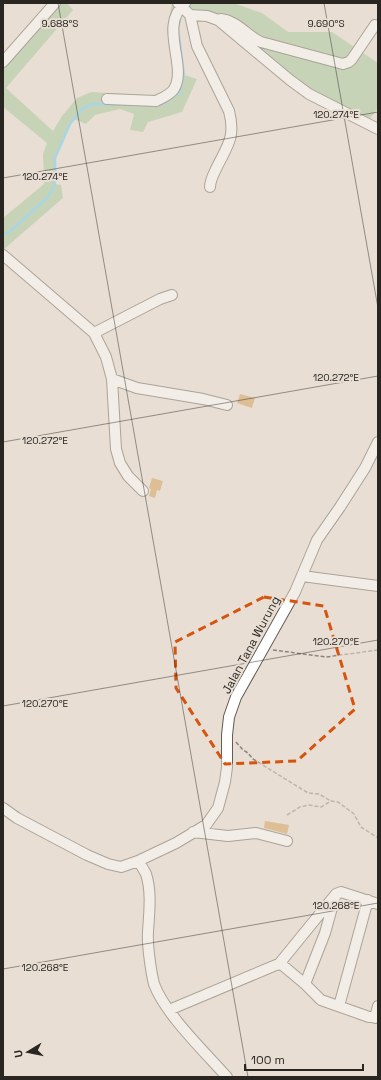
<svg xmlns="http://www.w3.org/2000/svg" width="381" height="1080" viewBox="0 0 381 1080" font-family="'Space Grotesk',sans-serif">
	<style>
		.green { fill: #a1c595 }
		.lines { fill: none; stroke-linecap: round; stroke-linejoin: round }
		.stream { stroke: #5eccf8; stroke-width: 2.5 }
		.building { fill: #d3984a }
		.minor-casing { stroke: #645c52; stroke-width: 12 }
		.path { stroke: #8c857e; stroke-width: 1.5; stroke-dasharray: 4 2; stroke-linecap: butt }
		.minor { stroke: #fff; stroke-width: 10 }
		.marked { fill: none; stroke: #d5540e; stroke-width: 3; stroke-dasharray: 8 5; stroke-linejoin: round }
		.ticks { fill: none; stroke: #292622; stroke-width: 1; stroke-opacity: 0.45 }
		.labels { text-anchor: middle; stroke-width: 4; stroke-linejoin: round; paint-order: stroke }
		.street-label { font-size: 12px; fill: #292622; stroke: #e8ded4 }
		.ticks-label { font-size: 10px; text-anchor: middle; fill: #292622; stroke: #e8ded4; stroke-width: 4; stroke-linejoin: round; paint-order: stroke }
	</style>
	<rect width="100%" height="100%" fill="#e8ded4"/>
	<path class="green" d="M55,3H67L73,10L6,88L53,131L62,116L77,98L91,92L155,96L161,93L171,86L174,74L167,30L172,3H182L186,10L192,3H233L262,13L288,32H332L378,63V108L366,124L313,99L215,18L186,11L180,17L178,29L184,75L197,79L182,112L148,122L143,132L130,130L134,114L120,109L95,115L86,124L74,119L70,124L55,158V184L61,185L63,198L3,250V218L44,184L43,154L47,143L3,107V60Z"/>
	<g class="lines">
		<path class="stream" d="M187,9L192,3
			M153,106C163,106 172,98 180,92L184,75L178,29L180,19
			M3,233H8L48,197L55,184V158L70,124L83,108L93,104L140,105"/>
	</g>
	<path class="building" d="M240,394L255,398L252,408L237,403Z
		M152,478L163,481L160,491L157,490L155,498L149,496L151,489L149,488Z
		M265,821L289,825L287,834L264,828Z"/>
	<g class="lines">
		<g class="minor-casing">
			<path id="minor" d="M178,3L190,15L207,16L218,20L290,80L309,94L378,129
				M190,15L197,46L229,111C236,138 227,146 216,169C213,175 210,181 210,187
				M221,19C238,21 247,36 261,42L343,64L349,62L352,59L375,25
				M3,62L55,3
				M107,99L156,101C162,98 170,95 174,89C188,66 158,26 185,3
				M3,255L94,333L106,357L112,379L116,449L120,463L128,476L143,491
				M94,333L160,299L172,295
				M112,379L137,388L203,399L227,405
				M302,576L378,586
				M3,808L17,818L87,855L108,864L121,867L138,861C141,865 144,870 146,874C152,892 149,914 148,932C147,944 151,972 154,984C165,1014 205,1052 227,1077
				M193,832L228,836L256,833L287,841
				M138,861L176,843L206,825L218,808L225,782L227,767V735L229,717L236,697L295,592L317,540L340,507L365,468L378,442
				M279,964L336,894L341,892L378,904
				M305,984L325,933L335,897
				M339,1006L368,900
				M169,1010L276,965L281,964L305,984L321,1000L369,1017H378
				M375,1018L378,1006"/>
		</g>
		<path class="path" d="M273,650L326,657L378,650
			M236,742L243,750L248,753L253,759L308,793L319,794L331,801
			M287,815L300,807L309,805L321,807L331,801L338,802L354,814L361,827L378,838"/>
		<use href="#minor" class="minor"/>
	</g>
	<path d="M0 0H381V1080H0ZM264,597L324,606L355,709L297,761L225,764L176,688L175,642Z" fill="#e8ded4" fill-opacity=".55" fill-rule="evenodd"/>
	<path class="marked" d="M264,597L324,606L355,709L297,761L225,764L176,688L175,642Z"/>
	<path class="ticks" d="M58,3L248,1077M324,3L378,308M3,178L378,112M3,442L378,376M3,706L378,640M3,969L378,903"/>
	<g class="labels">
		<g class="street-label">
			<text transform="translate(251 645) rotate(-62)" y="4">Jalan Tana Wurung</text>
		</g>
	</g>
	<g class="ticks-label">
		<text x="60" y="27">9.688°S</text>
		<text x="326" y="27">9.690°S</text>
		<text x="336" y="118">120.274°E</text>
		<text x="45" y="180">120.274°E</text>
		<text x="336" y="381">120.272°E</text>
		<text x="45" y="444">120.272°E</text>
		<text x="336" y="645">120.270°E</text>
		<text x="45" y="707">120.270°E</text>
		<text x="336" y="909">120.268°E</text>
		<text x="45" y="971">120.268°E</text>
	</g>
	<rect width="381" height="1080" fill="none" stroke="#292622" stroke-width="8"/>
	<g transform="translate(28 1052) rotate(260)" stroke="#e8ded4" stroke-width="3" paint-order="stroke">
	<path d="M0-3L7 15L0 10L-7 15Z" fill="#292622"/>
	<text y="-6" font-size="11" font-weight="bold" text-anchor="middle" fill="#292622">U</text>
	</g>
	<path d="M245 1064v6h118v-6" fill="none" stroke="#292622" stroke-width="2"/>
	<text x="251" y="1064" font-size="12" fill="#292622" stroke="#e8ded4" stroke-width="3" paint-order="stroke">100 m</text>
</svg>
